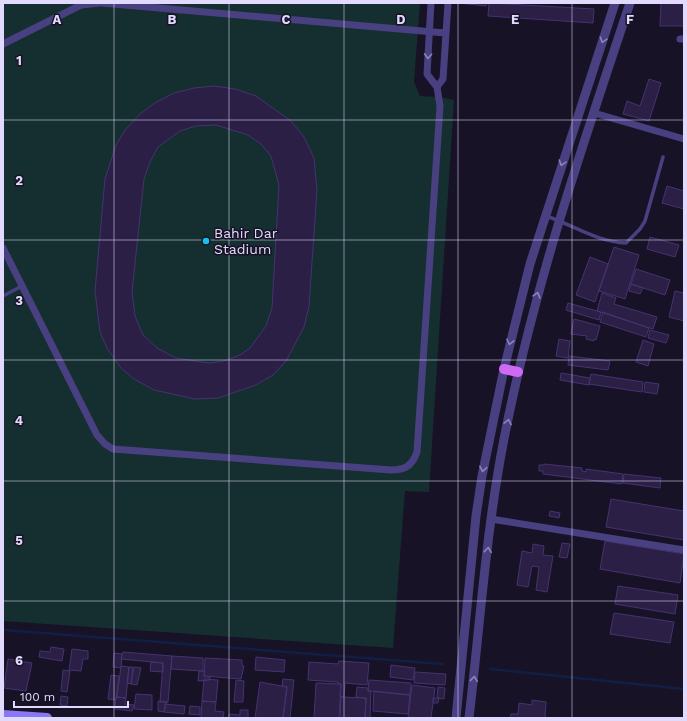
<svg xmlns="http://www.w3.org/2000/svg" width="687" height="721" viewBox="0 0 687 721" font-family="'Work Sans',sans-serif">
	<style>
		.green { fill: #152e30 }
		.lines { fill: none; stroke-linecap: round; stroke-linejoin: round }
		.stream { stroke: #111f46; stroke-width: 2.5 }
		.building { fill: #2b1f46; stroke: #453370; fill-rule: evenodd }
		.service { stroke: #494082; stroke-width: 3.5 }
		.minor { stroke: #494082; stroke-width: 7 }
		.tertiary { stroke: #494082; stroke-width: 9 }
		.secondary { stroke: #8878f5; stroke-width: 10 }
		.primary { stroke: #ce69f4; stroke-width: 10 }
		.oneway { stroke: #8d85b9 }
		.grid { fill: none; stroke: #e1dafc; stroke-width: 1; stroke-opacity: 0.55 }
		.poi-dot { fill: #15c2ed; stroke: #171226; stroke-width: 1.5 }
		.labels { text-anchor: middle; stroke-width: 3; stroke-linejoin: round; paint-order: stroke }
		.poi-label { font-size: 14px; fill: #e1dafc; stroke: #171226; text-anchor: start }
		.grid-label { font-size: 13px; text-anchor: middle; font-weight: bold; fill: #e1dafc; stroke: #171226; stroke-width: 3; stroke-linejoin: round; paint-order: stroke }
	</style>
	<rect width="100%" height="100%" fill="#171226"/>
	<path class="green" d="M3,3H420L414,82L420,96L440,97L454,100L429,492L405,491L393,648L3,621Z"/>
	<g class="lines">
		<path class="stream" d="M3,630L443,664
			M490,669L684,689"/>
	</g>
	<path class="building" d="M459,3H487L486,6Z
		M489,3L594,9L593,23L488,16Z
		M661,3H684V26H660Z
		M649,79L661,83L649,121L623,114L627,101L640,106Z
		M214,86L235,89L256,96L291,121L304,137L314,158L317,190L309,306L304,327L286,361L273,375L256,385L218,398L195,399L154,390L134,379L121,368L107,348L100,332L95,291L105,179L116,145L125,130L140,114L153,104L174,93L194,88ZM216,125L248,135L261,144L271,156L279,185L272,308L266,326L250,348L240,355L224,361L209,363L176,358L157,348L143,335L135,316L132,292L144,179L150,162L158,147L180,131L196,126Z
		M667,186L684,191V209L662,203Z
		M650,237L679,245L675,257L647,249Z
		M614,247L639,255L625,299L599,291Z
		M590,257L608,264L595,302L576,295Z
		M636,269L670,280L665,295L631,284Z
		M631,284L643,288L640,294L629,291Z
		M675,291L684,293V292V321L669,317Z
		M602,293L616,298L614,304L657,317L653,329L597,311Z
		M568,303L601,312L599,320L566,310Z
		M603,312L649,328L646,337L600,322Z
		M574,319L600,326L596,340L594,339V341L586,339L587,336L571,334Z
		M650,330L669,335L666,343L648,338Z
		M559,339L570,341L568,358L556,356Z
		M643,340L654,344L648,366L636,362Z
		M569,356L610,361L608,370L568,365Z
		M561,373L590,378L589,385L560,380Z
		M591,374L643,382L642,392L589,384Z
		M645,382L659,384L657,394L644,392Z
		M544,464L582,468V471L586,472V469L623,474L622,484L543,474V471H539V465H544Z
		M624,474L661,478L660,488L623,483Z
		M611,499L684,511V540L606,527Z
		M550,511L560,513L559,518L549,516Z
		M605,541L684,554L680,583L600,569Z
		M562,543L570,544L567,558L559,557Z
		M533,544L544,546L543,555L553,556L547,592L536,590L539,567L532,566L528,587L517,585L522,551L532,553Z
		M618,586L678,595L675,614L615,604Z
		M614,613L674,622L670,643L610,634Z
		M51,647L64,649L62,661L39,657L40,651L50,652Z
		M72,649L88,651V659H83L81,671L69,670Z
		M123,652L172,656L168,702H160L163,663L121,659Z
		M114,653L122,654L121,668L113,667Z
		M172,656L203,658V671L171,669Z
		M256,657L285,660L284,672L255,670Z
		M205,658L242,660V666H244L241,679L204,676Z
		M8,659L32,663L26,691L4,688Z
		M339,661L369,663L367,685L345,683L344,697H340L341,684H338V682L308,680L309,662L338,664Z
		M151,662L163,663V672L150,671Z
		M391,665L415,668L413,680L390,677Z
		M121,666L129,667L126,698L117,697Z
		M129,667H133L131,684L127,683Z
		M134,667L141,668L137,685L131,684Z
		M63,670L70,671L67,692L61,691Z
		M199,671H205L204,676L210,677V680L198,681Z
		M415,672L446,674L445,685L414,683Z
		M111,675L119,676L116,700L108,699Z
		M204,679L218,680L216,702L202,701Z
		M283,679L294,680L290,718H283L287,687L282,686Z
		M236,680L244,681L243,702H234Z
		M369,680L411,683L410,695L368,691Z
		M260,682L287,687L283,718H255Z
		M316,683L341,684L339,718H314Z
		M412,685L435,688L431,718H408Z
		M357,687L368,688V691H371L370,716L372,718H365L366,698L356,697Z
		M438,687L445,688L444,699L437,698Z
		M374,691L410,695L408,714L373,711Z
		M136,694L152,695V710L134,709Z
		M61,696L68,697L67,706L60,705Z
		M116,697L126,698L125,704L134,705L132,711L115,709Z
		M341,697L366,698L365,718H340Z
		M433,698H439L438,703H433Z
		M532,700L546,702L545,718H510L511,714H518L519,703L532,705Z
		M158,701L167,702L164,712L158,711Z
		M202,701L216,702L215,711L224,712L223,718H201Z
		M165,704L185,706L184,714L164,712Z
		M190,706L200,707V715L189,714Z
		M240,710H248V718H228L229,714L240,715Z"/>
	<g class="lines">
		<path class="service" d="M546,216C573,225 597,242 626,243L640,229L645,221L663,157
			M3,296L22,286"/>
		<path class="minor" d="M102,3L445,33
			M680,39H684
			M3,44L81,5L100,3
			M437,87L443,79L448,3
			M594,113L684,139
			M3,248L97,435L105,444L113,449L391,470C405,470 412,466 417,452L440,106L437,87L427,74L431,3
			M491,519L684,550"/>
		<path class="tertiary" d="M456,718L476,516L482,476L504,369L530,264L615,3
			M469,718C480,625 486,531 504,439C533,290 582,147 630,3"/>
		<path class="secondary" d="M3,715L47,718"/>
		<path class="primary" d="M504,369L518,372"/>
	</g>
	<defs><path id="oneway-chevron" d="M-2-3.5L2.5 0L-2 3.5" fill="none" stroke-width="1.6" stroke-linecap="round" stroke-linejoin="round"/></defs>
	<g class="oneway">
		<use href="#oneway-chevron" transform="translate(603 40) rotate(108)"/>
		<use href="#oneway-chevron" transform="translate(428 56) rotate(93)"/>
		<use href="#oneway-chevron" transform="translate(562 163) rotate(108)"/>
		<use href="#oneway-chevron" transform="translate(537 295) rotate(-74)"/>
		<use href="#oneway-chevron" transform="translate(510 342) rotate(103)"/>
		<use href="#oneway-chevron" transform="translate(508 422) rotate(-78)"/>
		<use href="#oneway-chevron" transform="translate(483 469) rotate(101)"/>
		<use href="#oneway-chevron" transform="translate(488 550) rotate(-84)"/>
		<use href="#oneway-chevron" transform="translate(474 679) rotate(-84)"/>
	</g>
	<path class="grid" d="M114,3V718M229,3V718M344,3V718M458,3V718M572,3V718M3,120H684M3,240H684M3,360H684M3,481H684M3,601H684"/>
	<circle class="poi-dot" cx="206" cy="241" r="4"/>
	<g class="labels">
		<g class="poi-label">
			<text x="214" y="238">Bahir Dar<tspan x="214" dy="16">Stadium</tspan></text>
		</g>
	</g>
	<g class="grid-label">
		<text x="57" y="24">A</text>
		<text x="172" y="24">B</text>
		<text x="286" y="24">C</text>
		<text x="401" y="24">D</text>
		<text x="515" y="24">E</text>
		<text x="630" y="24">F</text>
		<text x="19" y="65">1</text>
		<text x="19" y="185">2</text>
		<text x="19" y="305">3</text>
		<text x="19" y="425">4</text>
		<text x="19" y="545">5</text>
		<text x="19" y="665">6</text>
	</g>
	<rect width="687" height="721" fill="none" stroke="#e1dafc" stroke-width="8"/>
	<path d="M14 701v6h114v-6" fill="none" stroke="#e1dafc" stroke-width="2"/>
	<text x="20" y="701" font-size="12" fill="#e1dafc" stroke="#171226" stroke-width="3" paint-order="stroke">100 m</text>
</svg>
